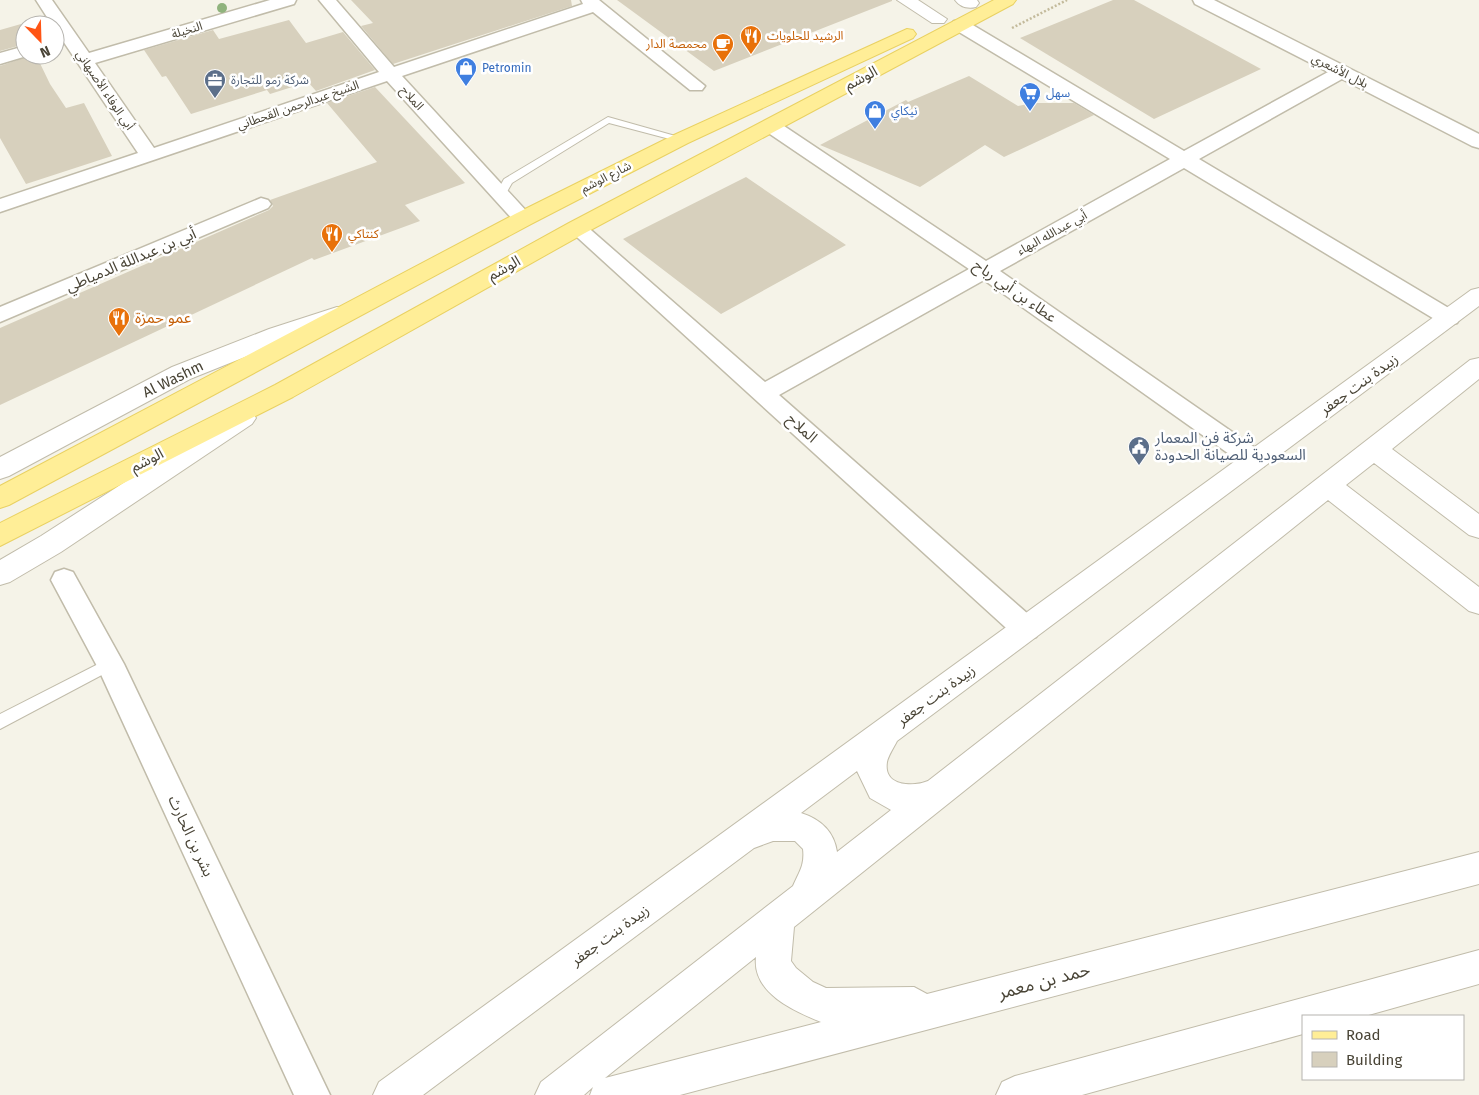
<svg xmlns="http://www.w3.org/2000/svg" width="1479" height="1095" viewBox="0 0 1479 1095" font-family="'Fira Sans','Noto Sans Arabic',sans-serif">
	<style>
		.building { fill: #d7d0bd }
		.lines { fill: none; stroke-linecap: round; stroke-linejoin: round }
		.service-casing { stroke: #c1bcaa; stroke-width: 2 }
		.minor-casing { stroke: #c1bcaa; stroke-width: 3 }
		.tertiary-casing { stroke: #c1bcaa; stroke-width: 2 }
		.primary-casing { stroke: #e9d162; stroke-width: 2 }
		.path { stroke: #c3ba9b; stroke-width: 2.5; stroke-dasharray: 2 2; stroke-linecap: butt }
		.service { fill: #fff; fill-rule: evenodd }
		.minor { fill: #fff; fill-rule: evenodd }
		.tertiary { fill: #fff; fill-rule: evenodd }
		.primary { fill: #ffee97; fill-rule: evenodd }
		.tree { fill: #90b37d }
		.labels { text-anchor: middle; stroke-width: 5; stroke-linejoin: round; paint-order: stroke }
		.far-street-label { font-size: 12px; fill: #494436; stroke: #fff }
		.far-food-label { font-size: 12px; fill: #c56008; stroke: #fff; text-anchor: start }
		.far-shop-label { font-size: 12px; fill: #366cbe; stroke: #fff; text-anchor: start }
		.far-service-label { font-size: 12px; fill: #4e5e75; stroke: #fff; text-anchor: start }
		.street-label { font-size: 15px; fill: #494436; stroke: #fff }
		.food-label { font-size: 15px; fill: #c56008; stroke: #fff; text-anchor: start }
		.service-label { font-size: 15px; fill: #4e5e75; stroke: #fff; text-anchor: start }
		.near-street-label { font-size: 18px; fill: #494436; stroke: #fff }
	</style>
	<rect width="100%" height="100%" fill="#f5f3e8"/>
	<path class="building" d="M351,0H571L572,6L393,64L361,26L373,23Z
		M617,0H892V1L714,71Z
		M1113,0H1134L1261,69L1154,119L1020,38Z
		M289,20L306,43L343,32L375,70L316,91L308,82L270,94L267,90L191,114L166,76L162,77L144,50L213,30L219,39Z
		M21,24L25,32V44L0,51V30Z
		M32,55H36L50,84L66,108L84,103L112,156L26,184L0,138V66Z
		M969,76L1018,106L1033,103H1074L1094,115L1004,157L985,145L920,187L820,145L906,100L908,102Z
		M375,87L465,183L405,205L420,221L314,260L312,258L0,405V328L269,210L273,206L270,200L377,162L327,103Z
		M746,177L846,245L721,314L623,239Z"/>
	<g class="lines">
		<g class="service-casing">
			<path id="service" d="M608,117L686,139L681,142L609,123L512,183L504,197H496L495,195L504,179Z
				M110,658L115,660L117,664L115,668L0,729V714Z"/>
		</g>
		<g class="minor-casing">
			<path id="minor" d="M36,0H52L89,53L270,0H296L294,4L95,63L154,148L379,72L319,0H336L394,67L583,4L581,0H599L705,86L702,90H690L593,12L402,76L530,215L533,219L530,223L523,225L516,223L387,81L0,212V199L138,153L55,29V25H52Z
				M1193,0H1214L1479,134V148L1472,146L1342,79L1199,159L1457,313L1460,318L1457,323L1449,325L1441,323L1184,168L1000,271L1264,454L1267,460L1264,466L1255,469L1246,466L984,280L779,395L1036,621L1040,629L1036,637L1026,640L1016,637L567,228L570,224L577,222L584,224L765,382L969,269L764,130L762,126L764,122H778L986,261L1170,159L954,29L951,25L954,21H966L1184,151L1328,72L1195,4Z
				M25,46V55H30L0,64V53Z
				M261,198L268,200L271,204L268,208L0,322V307Z
				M64,569L73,572L124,664L330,1095H294L98,668L51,580L55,572Z"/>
		</g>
		<g class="tertiary-casing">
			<path id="tertiary" d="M897,0H918L947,19L944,23H932Z
				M955,0H977L979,3L976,7C968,9 960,7 955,0Z
				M1479,288V306L897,741C894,747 888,756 887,762C883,787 914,787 928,781L1470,360L1479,358V379L1392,449L1479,514V538L1469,535L1374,463L1346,485L1479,587V614L1469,611L1328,500L794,927L791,961L796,968L813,982L826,988L914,987L927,994L1479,852V884L680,1095H590L593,1087L584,1095H535L541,1082L793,886C799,872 805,865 803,849L795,841H773L754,848L423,1095H373L379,1082L1471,290ZM857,771L870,798L891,810L837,852C834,831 820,819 801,813ZM756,957C752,993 794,1011 821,1022L605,1078Z
				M337,307L345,310L349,315L345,320L285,341L190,379L9,476L0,479V457L172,367L269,329Z
				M243,409L252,412L256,418L252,424L61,552L10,582L0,585V560L41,536L234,412Z
				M1479,950V984L1365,1016H1303V1034L1082,1095H996L1002,1082L1015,1076Z"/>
		</g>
		<g class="primary-casing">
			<path id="primary" d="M994,0H1016L1013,4L585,233L293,397L0,546V523L275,385L569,223Z
				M907,29L913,30L916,34L913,38L688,143L531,224L9,505L0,508V486L515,214L674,135Z"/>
		</g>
		<path class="path" d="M1012,28L1067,0"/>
		<use href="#service" class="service"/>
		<use href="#minor" class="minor"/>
		<use href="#tertiary" class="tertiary"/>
		<use href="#primary" class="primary"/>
	</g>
	<circle class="tree" cx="222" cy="8" r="5"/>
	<defs>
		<g id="restaurant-pin" transform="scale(1.125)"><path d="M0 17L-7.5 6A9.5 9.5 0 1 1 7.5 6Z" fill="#e8710a" stroke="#fff"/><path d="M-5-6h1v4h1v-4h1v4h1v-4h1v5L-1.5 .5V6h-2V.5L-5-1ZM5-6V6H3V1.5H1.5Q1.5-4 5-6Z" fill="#fff"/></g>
		<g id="cafe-pin" transform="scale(1.125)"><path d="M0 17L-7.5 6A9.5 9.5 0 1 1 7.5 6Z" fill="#e8710a" stroke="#fff"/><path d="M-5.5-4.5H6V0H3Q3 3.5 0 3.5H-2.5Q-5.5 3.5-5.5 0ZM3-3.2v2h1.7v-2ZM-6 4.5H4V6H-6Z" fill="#fff"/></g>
		<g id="shop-pin" transform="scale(1.125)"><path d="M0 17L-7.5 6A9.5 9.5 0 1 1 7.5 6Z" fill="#3f7fe0" stroke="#fff"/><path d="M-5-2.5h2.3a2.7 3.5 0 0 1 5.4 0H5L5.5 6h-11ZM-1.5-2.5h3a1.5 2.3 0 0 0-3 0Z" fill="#fff"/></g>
		<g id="office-pin" transform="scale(1.125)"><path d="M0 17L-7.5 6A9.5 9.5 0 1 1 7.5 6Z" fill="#5c6f8a" stroke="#fff"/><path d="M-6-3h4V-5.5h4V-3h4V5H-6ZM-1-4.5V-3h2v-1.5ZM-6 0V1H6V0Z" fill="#fff"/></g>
		<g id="supermarket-pin" transform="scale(1.125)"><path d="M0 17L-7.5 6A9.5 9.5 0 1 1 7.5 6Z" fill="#3f7fe0" stroke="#fff"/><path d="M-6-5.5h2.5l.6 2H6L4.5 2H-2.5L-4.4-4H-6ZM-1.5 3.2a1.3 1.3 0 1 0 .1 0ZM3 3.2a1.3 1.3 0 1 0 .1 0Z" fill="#fff"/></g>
		<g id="civic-pin" transform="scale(1.125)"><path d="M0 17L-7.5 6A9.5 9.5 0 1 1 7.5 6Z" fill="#5c6f8a" stroke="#fff"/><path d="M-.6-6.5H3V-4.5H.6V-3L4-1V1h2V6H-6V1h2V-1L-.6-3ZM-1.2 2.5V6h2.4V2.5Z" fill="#fff"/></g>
	</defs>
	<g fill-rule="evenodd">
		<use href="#restaurant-pin" x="751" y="36"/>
		<use href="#cafe-pin" x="723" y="44"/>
		<use href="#shop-pin" x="466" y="68"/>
		<use href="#office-pin" x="215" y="80"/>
		<use href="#supermarket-pin" x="1030" y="93"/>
		<use href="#shop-pin" x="875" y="111"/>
		<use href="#restaurant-pin" x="332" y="234"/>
		<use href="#restaurant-pin" x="119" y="318"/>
		<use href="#civic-pin" x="1139" y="447"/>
	</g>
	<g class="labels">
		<g class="far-street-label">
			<text transform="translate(187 30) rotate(-17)" y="4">النخيلة</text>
			<text transform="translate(1340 71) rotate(27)" y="4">بلال الأشعري</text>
			<text transform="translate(105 90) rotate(56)" y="4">أبي الوفاء الأصبهاني</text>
			<text transform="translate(412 98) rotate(48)" y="4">الملاح</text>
			<text transform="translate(298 105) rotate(-19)" y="4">الشيخ عبدالرحمن القحطاني</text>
			<text transform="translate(606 177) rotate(-27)" y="4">شارع الوشم</text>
			<text transform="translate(1052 233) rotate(-29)" y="4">أبي عبدالله البهاء</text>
		</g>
		<g class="far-food-label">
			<text x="767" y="40">الرشيد للحلويات</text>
			<text x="707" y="48" text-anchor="end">محمصة الدار</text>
			<text x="348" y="238">كنتاكي</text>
		</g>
		<g class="far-shop-label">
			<text x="482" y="72">Petromin</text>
			<text x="1046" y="97">سهل</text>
			<text x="891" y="115">نيكاي</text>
		</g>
		<g class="far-service-label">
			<text x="231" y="84">شركة زمو للتجارة</text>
		</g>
		<g class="street-label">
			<text transform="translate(861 78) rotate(-28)" y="5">الوشم</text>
			<text transform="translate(131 260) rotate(-23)" y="5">أبي بن عبداللة الدمياطي</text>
			<text transform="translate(504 268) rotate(-29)" y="5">الوشم</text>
			<text transform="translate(1015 291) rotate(35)" y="5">عطاء بن أبي رباح</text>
			<text transform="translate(173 379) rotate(-26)" y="5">Al Washm</text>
			<text transform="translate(1359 384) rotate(-36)" y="5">زبيدة بنت جعفر</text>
			<text transform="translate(802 428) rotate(42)" y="5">الملاح</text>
			<text transform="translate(147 460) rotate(-27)" y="5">الوشم</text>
			<text transform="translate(936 695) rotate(-36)" y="5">زبيدة بنت جعفر</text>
			<text transform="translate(191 836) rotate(65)" y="5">بشر بن الحارث</text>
			<text transform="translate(610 935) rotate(-36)" y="5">زبيدة بنت جعفر</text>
		</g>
		<g class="food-label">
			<text x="135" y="323">عمو حمزة</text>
		</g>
		<g class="service-label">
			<text x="1155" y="443">شركة فن المعمار<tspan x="1155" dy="17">السعودية للصيانة الحدودة</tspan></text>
		</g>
		<g class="near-street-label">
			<text transform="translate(1044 981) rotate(-15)" y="6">حمد بن معمر</text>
		</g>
	</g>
	<rect x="1302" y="1015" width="162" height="65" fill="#ffffff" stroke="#b6b4af"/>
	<rect x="1312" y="1031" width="25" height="8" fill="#ffee97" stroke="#b6b4af"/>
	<text x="1346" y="1040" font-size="15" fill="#494436">Road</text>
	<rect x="1312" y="1052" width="25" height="15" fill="#d7d0bd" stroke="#b6b4af"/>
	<text x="1346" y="1065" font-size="15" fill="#494436">Building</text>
	<g transform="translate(40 40) rotate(157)"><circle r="24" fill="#ffffff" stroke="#b6b4af"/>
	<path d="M0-4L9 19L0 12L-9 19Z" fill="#ff5515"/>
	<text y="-8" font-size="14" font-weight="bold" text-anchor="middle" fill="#494436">N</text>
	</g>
</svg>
